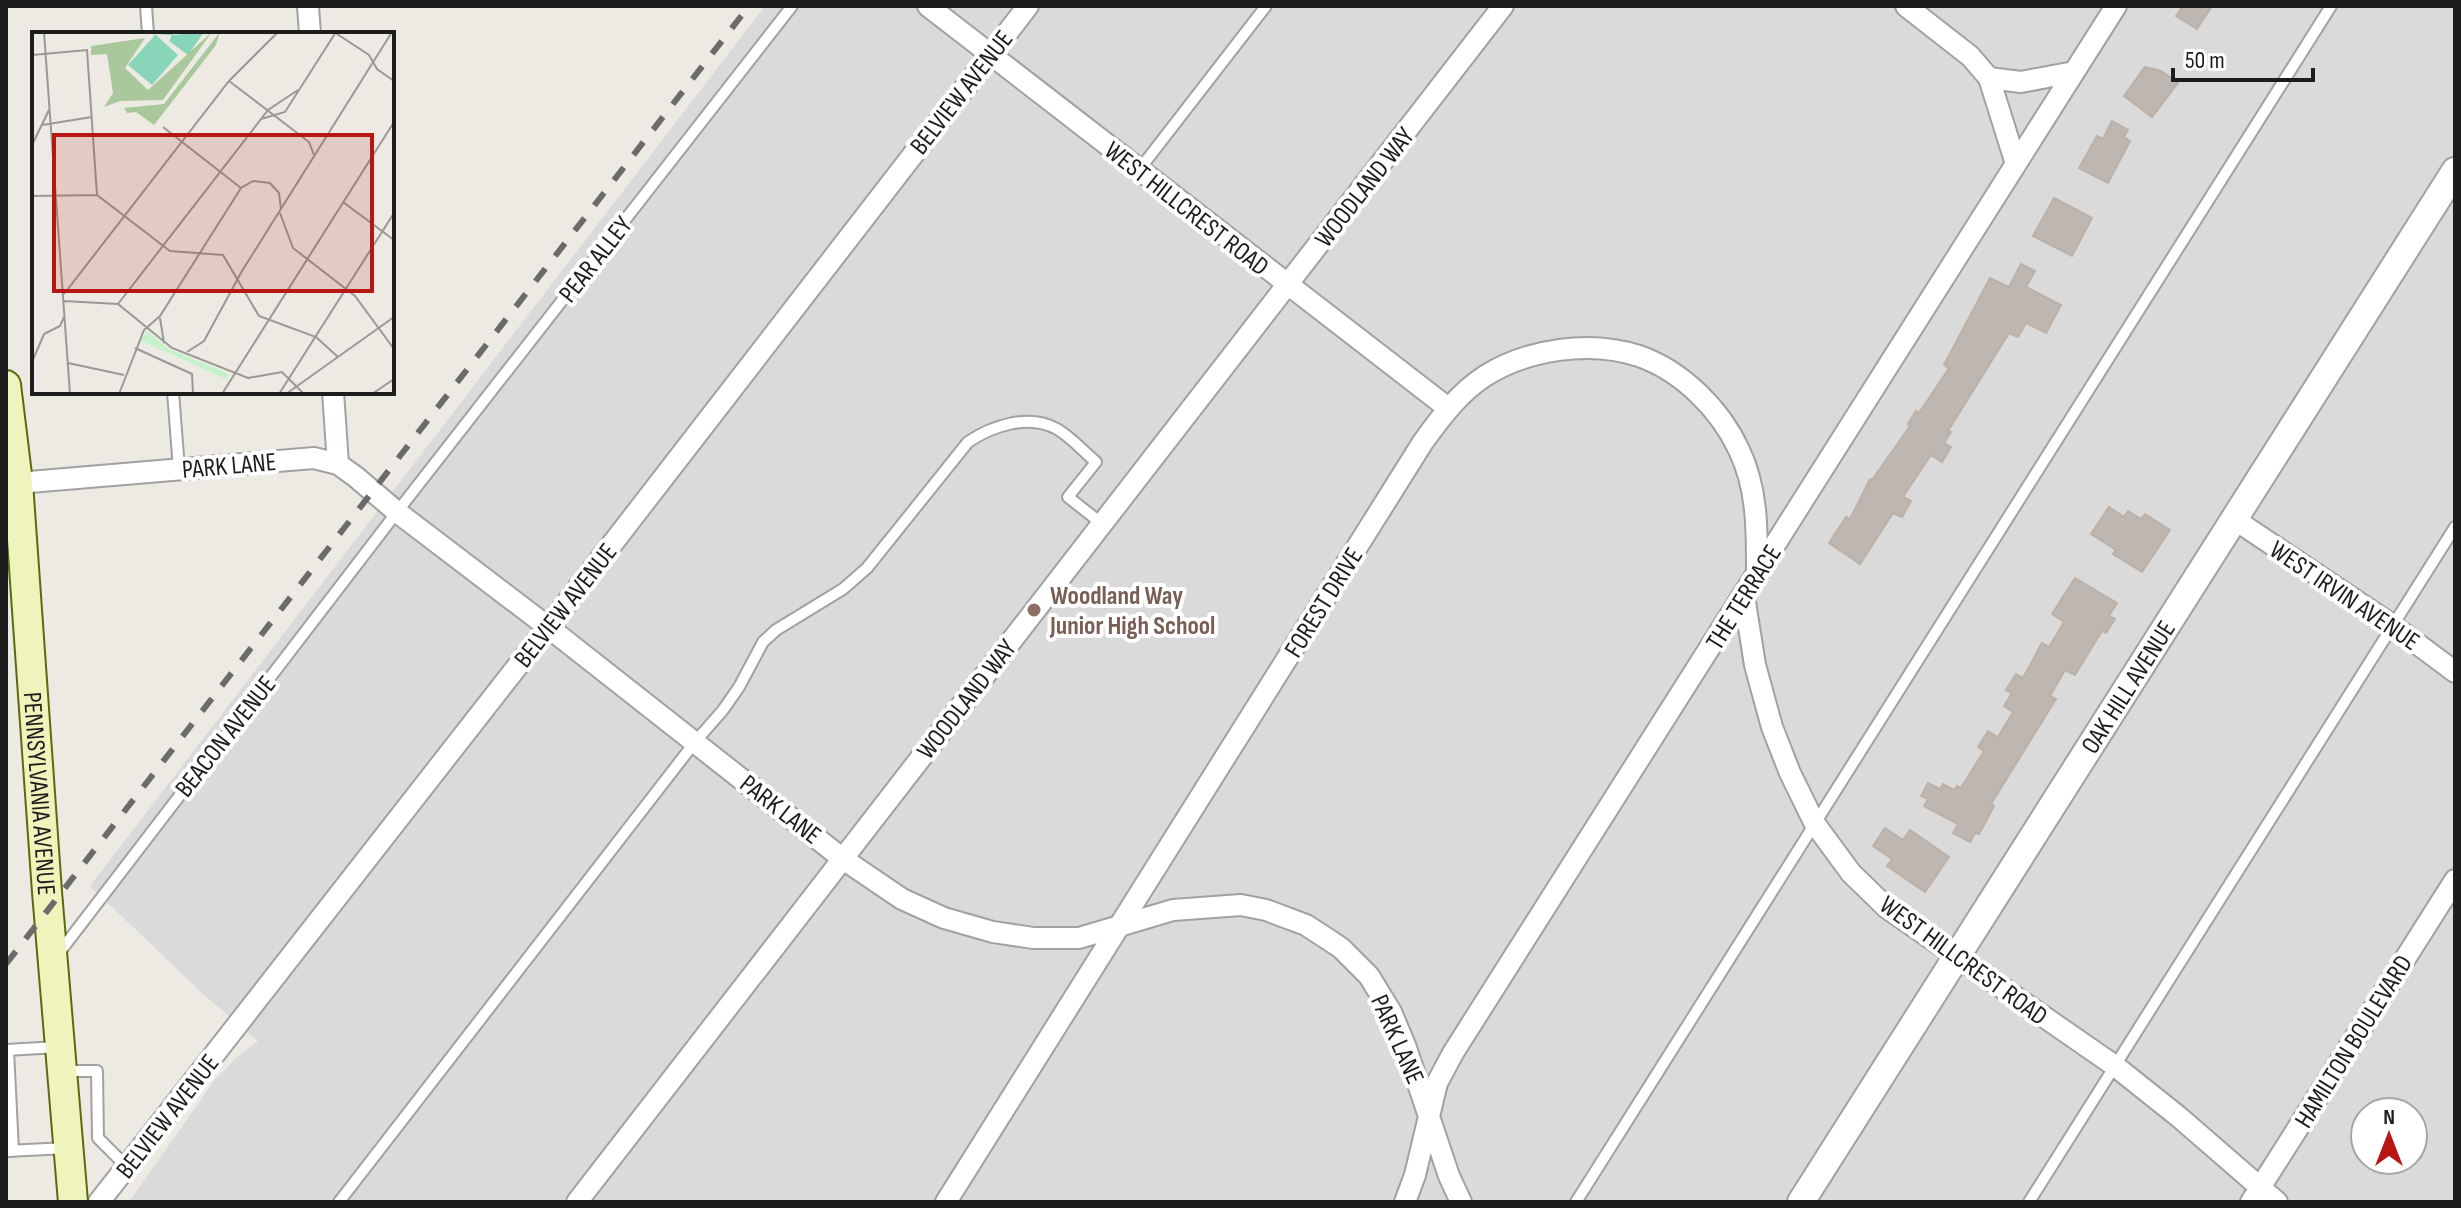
<svg xmlns="http://www.w3.org/2000/svg" width="2461" height="1208" viewBox="0 0 2461 1208" font-family="'Sofia Sans Condensed',sans-serif">
	<style>
		.residential { fill: #dbdada; fill-rule: evenodd }
		.building { fill: #bdb6b1; stroke: #bdb1a7; stroke-width: 2 }
		.lines { fill: none; stroke-linecap: round; stroke-linejoin: round }
		.service-casing { stroke: #a1a1a1; stroke-width: 14 }
		.minor-casing { stroke: #a1a1a1; stroke-width: 24 }
		.tertiary-casing { stroke: #a1a1a1; stroke-width: 30 }
		.secondary-casing { stroke: #5d680f; stroke-width: 32 }
		.service { stroke: #fff; stroke-width: 10 }
		.minor { stroke: #fff; stroke-width: 20 }
		.tertiary { stroke: #fff; stroke-width: 26 }
		.secondary { stroke: #eff3bc; stroke-width: 28 }
		.rail { stroke: #6b6b6b; stroke-width: 6; stroke-dasharray: 16 16; stroke-linecap: butt }
		.education-dot { fill: #8d6e63; stroke: #fff; stroke-width: 3 }
		.labels { text-anchor: middle; stroke-width: 8; stroke-linejoin: round; paint-order: stroke }
		.street-label { font-size: 26px; fill: #1d1d1d; stroke: #fff }
		.education-label { font-size: 26px; font-weight: bold; fill: #785e54; stroke: #fff; text-anchor: start }
		.inset-road { fill: none; stroke: #9a9894; stroke-width: 2 }
		.view { fill: #b61614; fill-opacity: 0.15; stroke: #b61614; stroke-width: 4 }
		.inset-edge { fill: none; stroke: #1d1d1d; stroke-width: 4 }
	</style>
	<rect width="100%" height="100%" fill="#edeae4"/>
	<path class="residential" d="M765,6H2455V1202H129L214,1081L237,1057L258,1041L202,993L90,886ZM2365,1112H2413V1160H2365Z"/>
	<path class="building" d="M2183,6H2212L2197,29L2176,16Z
		M2145,67L2161,71L2178,83L2152,117L2124,96Z
		M2112,121L2128,130L2124,137L2130,141L2108,183L2079,168L2097,136L2103,139Z
		M2054,198L2092,218L2072,256L2033,236Z
		M2021,264L2035,271L2026,287L2061,305L2046,333L2026,323L2018,337L2009,333L1948,431L1951,432L1944,443L1951,447L1942,462L1931,455L1903,497L1911,501L1902,517L1893,513L1860,564L1829,543L1846,517L1850,519L1870,479L1872,480L1910,426L1908,424L1916,411L1919,413L1949,368L1944,365L1990,278L2009,287Z
		M2109,507L2124,517L2128,511L2141,519L2145,514L2170,530L2142,572L2113,554L2116,550L2091,534Z
		M2075,578L2117,603L2109,616L2115,619L2106,633L2102,631L2075,675L2065,670L2050,696L2056,699L1991,804L1994,806L1979,834L1975,833L1970,842L1953,833L1958,824L1924,806L1928,799L1921,796L1928,783L1940,789L1943,784L1954,790L1957,786L1961,788L1984,751L1978,747L1988,731L1998,737L2013,712L2004,706L2012,693L2006,690L2016,674L2023,678L2042,643L2049,647L2064,622L2052,614Z
		M1885,828L1903,840L1910,830L1949,857L1925,892L1887,866L1892,859L1873,846Z"/>
	<g class="lines">
		<g class="service-casing">
			<path id="service" d="M146,6L148,34
				M1139,170L1266,6
				M173,392L179,469
				M59,953L397,512L792,6
				M6,1050L58,1047
				M8,1050L13,1151
				M63,1071H97L98,1138L127,1167
				M6,1151L68,1148
				M339,1202L695,742L723,710L739,687L763,642L776,630L843,589L867,568L968,442C992,426 1029,413 1057,429C1071,437 1084,452 1096,462L1068,497L1101,523
				M1576,1202L2331,6
				M2029,1202L2455,527"/>
		</g>
		<g class="minor-casing">
			<path id="minor" d="M308,6L310,34
				M928,6L1448,408
				M1906,6L1970,56L1989,78L2016,164
				M1989,78L2021,82L2074,72
				M333,392L338,464
				M6,484L314,458L338,464L356,477L397,512L548,627L843,859L902,899L944,918L993,932L1033,938H1079L1173,910L1241,905L1266,910L1306,925L1329,940L1341,948L1369,976L1391,1012L1405,1045L1449,1176L1461,1202
				M2234,519L2392,625L2455,672
				M1744,596L1755,665L1772,727L1790,773L1815,824L1851,873L1887,908L2115,1066L2179,1117L2277,1202
				M99,1202L548,627L1028,6
				M577,1202L1503,6
				M946,1202L1423,442C1441,417 1459,393 1485,376C1528,349 1590,340 1639,356C1682,371 1720,409 1739,450C1758,489 1757,532 1757,575
				M1405,1202L1415,1175L1437,1083L1453,1053L2116,6
				M2251,1202L2455,880"/>
		</g>
		<g class="tertiary-casing">
			<g id="tertiary">
				<path id="s1" d="M1801,1202L2455,171"/>
			</g>
		</g>
		<g class="secondary-casing">
			<g id="secondary">
				<path id="s2" d="M6,385L18,483L47,892L73,1202"/>
			</g>
		</g>
		<use href="#service" class="service"/>
		<use href="#minor" class="minor"/>
		<use href="#tertiary" class="tertiary"/>
		<use href="#secondary" class="secondary"/>
		<path class="rail" d="M6,964L749,6"/>
	</g>
	<circle class="education-dot" cx="1034" cy="610" r="8"/>
	<g class="labels">
		<g class="street-label">
			<text transform="translate(961 92) rotate(-52)" y="9">BELVIEW AVENUE</text>
			<text transform="translate(1364 187) rotate(-52)" y="9">WOODLAND WAY</text>
			<text transform="translate(1187 208) rotate(38)" y="9">WEST HILLCREST ROAD</text>
			<text transform="translate(595 259) rotate(-52)" y="9">PEAR ALLEY</text>
			<text transform="translate(229 465) rotate(-5)" y="9">PARK LANE</text>
			<text transform="translate(2345 595) rotate(34)" y="9">WEST IRVIN AVENUE</text>
			<text transform="translate(1743 597) rotate(-58)" y="9">THE TERRACE</text>
			<text transform="translate(1323 602) rotate(-58)" y="9">FOREST DRIVE</text>
			<text transform="translate(565 605) rotate(-52)" y="9">BELVIEW AVENUE</text>
			<text dy="9" stroke="none"><textPath href="#s1" startOffset="610">OAK HILL AVENUE</textPath></text>
			<text transform="translate(966 699) rotate(-52)" y="9">WOODLAND WAY</text>
			<text transform="translate(225 736) rotate(-52)" y="9">BEACON AVENUE</text>
			<text dy="9" stroke="none"><textPath href="#s2" startOffset="410">PENNSYLVANIA AVENUE</textPath></text>
			<text transform="translate(781 809) rotate(38)" y="9">PARK LANE</text>
			<text transform="translate(1964 960) rotate(36)" y="9">WEST HILLCREST ROAD</text>
			<text transform="translate(1398 1039) rotate(66)" y="9">PARK LANE</text>
			<text transform="translate(2353 1041) rotate(-58)" y="9">HAMILTON BOULEVARD</text>
			<text transform="translate(167 1116) rotate(-52)" y="9">BELVIEW AVENUE</text>
		</g>
		<g class="education-label">
			<text x="1050" y="604">Woodland Way<tspan x="1050" dy="30">Junior High School</tspan></text>
		</g>
	</g>
	<g transform="translate(32 32)">
		<rect width="362" height="362" fill="#edeae4"/>
		<path d="M180,0L131,68L88,69L72,75L81,61L75,22L59,23V14L113,6L93,36L116,58ZM188,0L184,13L122,93L104,80L95,81L92,76L132,72Z" fill="#a9c89c"/>
		<path d="M116,300L137,317L197,342L194,347L108,308Z" fill="#c4f3c9"/>
		<path d="M118,0H141V3L172,0L156,23L137,9L140,3L123,2L146,23L120,53L96,33L123,3Z" fill="#89d5b9"/>
		<path class="inset-road" d="M12,0L38,362M302,0L337,23L345,37L362,49M0,23L55,18L65,163M197,49L277,110L282,123M229,87L253,80L304,0M10,93L60,85M131,95L209,156M0,113L17,78M0,164L65,163L138,219L191,223L227,284L284,305L306,325M311,170L362,208M248,181L261,216L323,264L362,317M32,262L197,49L246,0M32,269L86,272L140,316L216,346L250,340L272,362M86,272L236,78L266,58M128,286L132,311M103,316L160,342L161,362M155,320L172,309L210,239L360,0M0,330L12,302L28,294L32,285M36,331L92,343M87,362L112,298L128,284L209,156L221,149L238,151L247,161L249,177M190,362L362,90M247,362L362,181M254,362L362,285M340,362L362,347"/>
		<path class="view" d="M22,103H340V259H22Z"/>
		<rect width="362" height="362" class="inset-edge"/>
	</g>
	<rect width="2461" height="1208" fill="none" stroke="#1d1d1d" stroke-width="16"/>
	<g transform="translate(2389 1136)"><circle r="38" fill="#ffffff" stroke="#a5a5a5" stroke-width="2"/>
	<path d="M0-6L14 30L0 20L-14 30Z" fill="#b61614"/>
	<text y="-12" font-size="22" font-weight="bold" text-anchor="middle" fill="#1d1d1d">N</text>
	</g>
	<path d="M2173 68v12h140v-12" fill="none" stroke="#1d1d1d" stroke-width="4"/>
	<text x="2185" y="68" font-size="24" fill="#1d1d1d" stroke="#ffffff" stroke-width="6" paint-order="stroke">50 m</text>
</svg>
